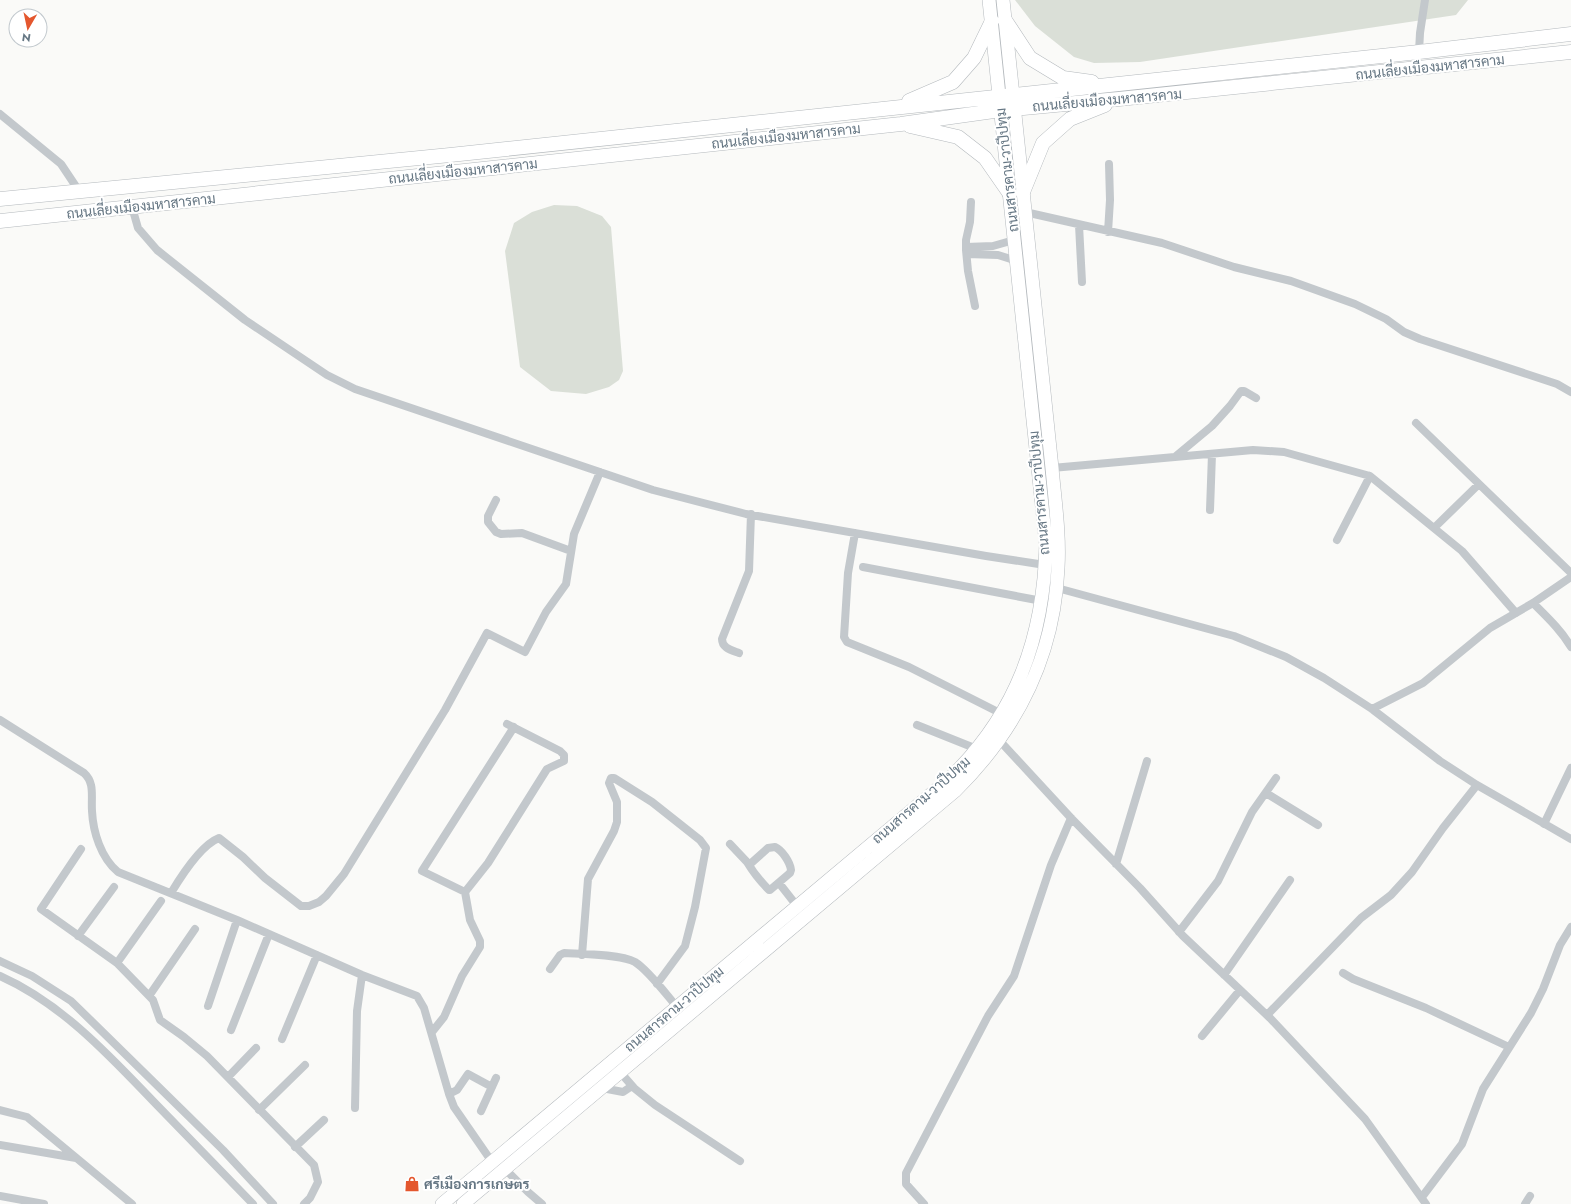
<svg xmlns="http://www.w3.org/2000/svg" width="1571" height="1204" viewBox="0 0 1571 1204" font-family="Jost,Sarabun,sans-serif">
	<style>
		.green { fill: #dadfd7 }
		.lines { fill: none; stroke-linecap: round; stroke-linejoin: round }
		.primary-casing { stroke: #b5babe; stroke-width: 14 }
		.trunk-casing { stroke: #b4b9bd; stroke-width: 15 }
		.minor { stroke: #c3c8cc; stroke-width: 8 }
		.primary { stroke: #fff; stroke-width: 13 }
		.trunk { stroke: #fff; stroke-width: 14 }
		.labels { text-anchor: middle; stroke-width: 4; stroke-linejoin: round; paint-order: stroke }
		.street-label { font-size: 14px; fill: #657683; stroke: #fff }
		.poi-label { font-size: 14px; font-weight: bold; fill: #657683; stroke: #fff; text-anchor: start }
	</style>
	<rect width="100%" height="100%" fill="#fafaf8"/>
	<path class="green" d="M1015,0H1468L1456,15L1140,62L1094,63L1074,57L1035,26Z
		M554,205L577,206L602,216L611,227L623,371L619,380L609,387L586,394L551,391L520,367L505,251L514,223L532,212Z"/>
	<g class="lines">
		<g class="primary-casing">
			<path id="primary" d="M442,1204L948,780C1016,715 1044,638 1046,544L989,0
				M463,1204L955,791C1018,729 1054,657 1058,568C1060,535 1055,501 1052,468L1003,0"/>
		</g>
		<g class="trunk-casing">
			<path id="trunk" d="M1005,20L1030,58L1063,78L1092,82
				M909,101L953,82L974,58L992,21
				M910,126L958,137L985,158L1010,194
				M1023,192L1043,143L1070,119L1105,105
				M0,199L450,155L1419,52L1571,34
				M0,221L901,124L1001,110L1119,99L1571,52"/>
		</g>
		<path class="minor" d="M1419,52L1420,33L1425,0
			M0,114L61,164L79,191
			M971,202L970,222L966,240V250L968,271L975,306
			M132,207L138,228L157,250L245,320L327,375L355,389L653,490L746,514L986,556L1045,565
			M1025,212L1162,243L1234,267L1291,281L1355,304L1386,319L1404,332L1420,339L1557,384L1571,392
			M1079,225L1082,282
			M1108,232L1110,200L1109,164
			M966,247L993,246L1014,240
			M967,254L998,255L1017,261
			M1416,423L1571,573
			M1176,456L1212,426L1230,406L1241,391H1244L1256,398
			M1052,468L1253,450L1284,452L1370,476L1462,551L1516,613
			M496,500L488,516V522L496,532L501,534L522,533L571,551
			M1210,510L1212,454
			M1434,528L1479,484
			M855,533L848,573L844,637L847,642L909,667L1002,714
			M1337,540L1370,476
			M863,567L1042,601
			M1057,588L1234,636L1286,657L1324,678L1372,709L1440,761L1477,785L1571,839
			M1533,603C1547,617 1561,630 1571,647
			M739,653C731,650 722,648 722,639L749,571L751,514
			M1372,709L1423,683L1490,628L1533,603L1571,577
			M0,720L84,773C95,783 91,796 92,811C93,832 101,858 118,872L237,920L362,975L417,996L424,1008L449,1094L454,1107L492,1162
			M917,725L977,749
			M999,740L1071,818L1140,888L1183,936L1270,1018L1365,1119L1426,1204
			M1266,793L1318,825
			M1544,824L1571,768
			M730,844L747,862C753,872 760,881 769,890H770L790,873L791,870C790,862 782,850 775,847L768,848L749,865
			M81,849L41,909L117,963L153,1000L160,1020L184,1037L207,1056L314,1165L318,1182L310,1198L304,1204
			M1116,864L1147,761
			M779,883L797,906
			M465,892L422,871L514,727
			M171,893C180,878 201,845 219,838L243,857L265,878L301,906H309L319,902L326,896L344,874L445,710L487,633L525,652L546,612L566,584L574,534L600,472
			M1179,932L1218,881L1252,812L1276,778
			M78,936L114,887
			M582,955L588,879L614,831L617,822V802L609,783L611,778H614L652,802L700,840L706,848L695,907L685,946L657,984
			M0,961L32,976L71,1001L223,1150L273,1204
			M117,963L161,901
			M550,969L560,955L564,953C582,954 620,954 635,962C648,970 666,994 677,1007
			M1343,973L1353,979L1426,1008L1509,1047
			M1224,975L1290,880
			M0,976C61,1003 109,1055 154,1102C187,1136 220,1170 253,1204
			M149,996L195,929
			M208,1006L237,920
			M1267,1015L1361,918L1391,895L1412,872L1443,828L1477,785
			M231,1030L269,934
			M432,1032L444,1017L462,976L480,947V941L470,920L465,892L488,863L547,769L564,761V755L560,751L507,724
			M1202,1036L1240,990
			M282,1039L317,955
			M620,1072L634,1088L655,1105L740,1161
			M228,1077L256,1048
			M602,1088L623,1092L632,1086
			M449,1094L457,1090L468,1074L492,1087
			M355,1108L357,1011L362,975
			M0,1110L27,1117L132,1204
			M259,1110L305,1065
			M481,1111L496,1078
			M0,1145L76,1158
			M295,1147L324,1120
			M505,1169L528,1192L542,1204
			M0,1196L44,1204
			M1422,1197L1462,1144L1483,1089L1531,1013L1543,989L1560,945L1571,927
			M924,1204L906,1184V1173L988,1016L1014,976L1051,865L1071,818
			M1525,1204L1530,1196"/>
		<use href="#primary" class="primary"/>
		<use href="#trunk" class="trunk"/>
	</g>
	<defs>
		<g id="shop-bare" transform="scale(1.2)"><path d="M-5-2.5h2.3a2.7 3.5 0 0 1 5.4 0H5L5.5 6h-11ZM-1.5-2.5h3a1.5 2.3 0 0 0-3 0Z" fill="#e4572e" stroke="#fff" stroke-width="2.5" paint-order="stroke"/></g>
	</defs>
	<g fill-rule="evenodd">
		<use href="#shop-bare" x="412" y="1184"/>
	</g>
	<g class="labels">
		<g class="street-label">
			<text transform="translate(1430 67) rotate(-6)" y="5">ถนนเลี่ยงเมืองมหาสารคาม</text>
			<text transform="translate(1107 100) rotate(-5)" y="5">ถนนเลี่ยงเมืองมหาสารคาม</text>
			<text transform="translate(786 136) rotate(-6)" y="5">ถนนเลี่ยงเมืองมหาสารคาม</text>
			<text transform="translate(1007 170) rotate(-96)" y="5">ถนนสารคาม-วาปีปทุม</text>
			<text transform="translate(463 171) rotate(-6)" y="5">ถนนเลี่ยงเมืองมหาสารคาม</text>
			<text transform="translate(141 206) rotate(-6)" y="5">ถนนเลี่ยงเมืองมหาสารคาม</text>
			<text transform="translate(1039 493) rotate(-95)" y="5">ถนนสารคาม-วาปีปทุม</text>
			<text transform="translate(921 800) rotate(-41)" y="5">ถนนสารคาม-วาปีปทุม</text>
			<text transform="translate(674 1009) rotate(-40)" y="5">ถนนสารคาม-วาปีปทุม</text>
		</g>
		<g class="poi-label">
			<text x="424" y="1189">ศรีเมืองการเกษตร</text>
		</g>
	</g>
	<g transform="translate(28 28) rotate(189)"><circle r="19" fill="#ffffff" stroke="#c1c8cd"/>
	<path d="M0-3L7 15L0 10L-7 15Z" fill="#e4572e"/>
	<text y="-6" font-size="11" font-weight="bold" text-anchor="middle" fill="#657683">N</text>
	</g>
</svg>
